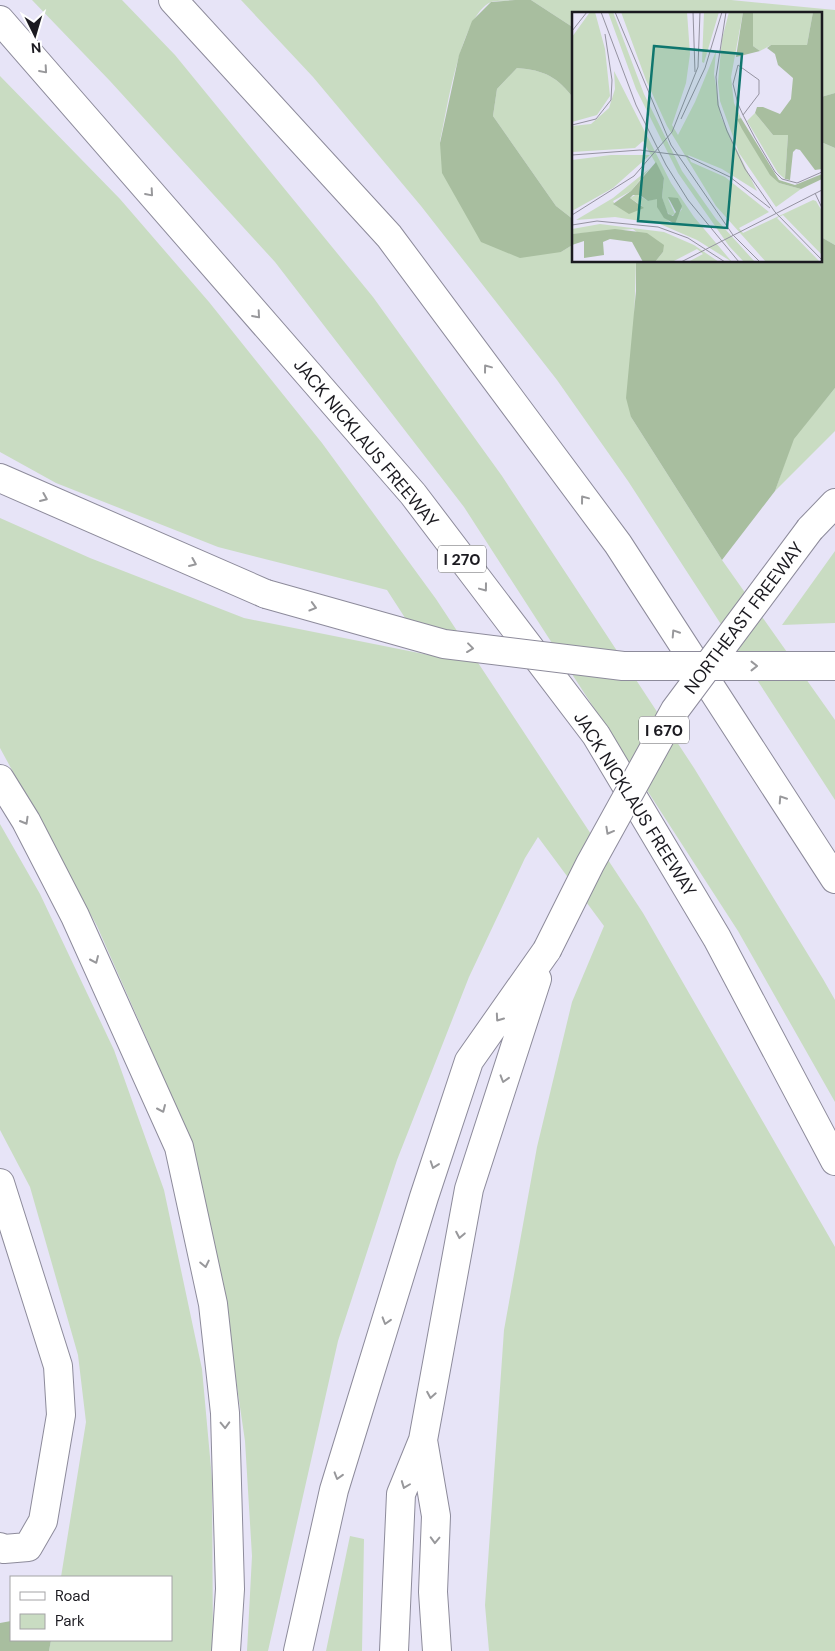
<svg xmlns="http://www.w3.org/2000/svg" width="835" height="1651" viewBox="0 0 835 1651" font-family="'DM Sans',sans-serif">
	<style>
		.green { fill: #c9dcc2 }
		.forest { fill: #a8be9f }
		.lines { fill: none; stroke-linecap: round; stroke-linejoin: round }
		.minor-casing { stroke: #8d8b9b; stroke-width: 30 }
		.highway-casing { stroke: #8d8b9b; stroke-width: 30 }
		.minor { stroke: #fff; stroke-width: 28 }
		.highway { stroke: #fff; stroke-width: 28 }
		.highway-bridge-casing { stroke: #8d8b9b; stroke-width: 30; stroke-linecap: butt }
		.highway-bridge { stroke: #fff; stroke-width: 28 }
		.oneway { stroke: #98989b }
		.labels { text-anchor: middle; stroke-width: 4; stroke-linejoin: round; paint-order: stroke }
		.shield { fill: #fff; stroke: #5f5f63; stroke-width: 1 }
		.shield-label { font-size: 16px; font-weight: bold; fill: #1b1a20 }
		.street-label { font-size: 18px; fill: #1b1a20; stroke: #fff }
		.inset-road { fill: none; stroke: #9593a1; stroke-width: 1 }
		.view { fill: #0f766e; fill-opacity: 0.15; stroke: #0f766e; stroke-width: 2.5 }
		.inset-edge { fill: none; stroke: #1b1a20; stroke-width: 2.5 }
	</style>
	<rect width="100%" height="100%" fill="#e7e4f7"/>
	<path class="green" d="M32,0H122L175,55L373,297L502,476L694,768L823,979L835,1000V1102L738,931L464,507L275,262L110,81Z
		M241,0H515C508,1 497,0 491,2C460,16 447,111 440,142L561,252L574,244V261H636L631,417L722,560L835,720V800L628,481L557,380L421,206L313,77Z
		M531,0H731L835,10V93L821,97V14H574V28Z
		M517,68C544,70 558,77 574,99V220L556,206L493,116L497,89Z
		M0,76L120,199L209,302L322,443L436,599L643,913L835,1247V1651H489L485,1605L504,1330L537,1147L572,1002L604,926L538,837L525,858L469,977L397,1160L338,1341L268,1651H247L252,1556L245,1441L226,1312L194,1170L149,1044L97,926L0,748V518L90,558L244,618L429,655L387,590L218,547L56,483L0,452Z
		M821,142L835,148V245L821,237Z
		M835,388V431L775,491L793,439Z
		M835,551V623L782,625Z
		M0,824L40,894L114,1050L164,1190L202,1369L212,1479L213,1651H49L51,1640H171V1577H61L86,1422L78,1355L30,1187L0,1130Z
		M350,1536L364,1539L362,1651H326Z"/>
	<path class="forest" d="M515,0H531L574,28V99C558,77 544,70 517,68L497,89L493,116L556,206L574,220V244L561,252L520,258L481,242L442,173L440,143L459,55L472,21L491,2Z
		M835,93V148L821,142V97Z
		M821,237L835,245V388L794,439L775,491L722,560L631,417L626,398L636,291V261H821Z
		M11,1621V1640H51L49,1651H0V1623Z"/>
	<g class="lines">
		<g class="minor-casing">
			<path id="minor" d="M0,1183L58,1366L61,1415L43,1521L28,1547L4,1549L0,1547"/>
		</g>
		<g class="highway-casing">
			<path id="highway" d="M173,0L389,236L618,544L835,879
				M0,20L413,494L596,735L717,938L835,1161
				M0,478L266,594
				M810,529L835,503
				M0,779L26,821L75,916L179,1147L213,1304L225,1413L230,1589L226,1651
				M423,1440L436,1516L433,1592L437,1651
				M298,1651L334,1490L424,1197L469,1061L547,950
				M394,1651L401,1494L423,1440L469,1189L537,979"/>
		</g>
		<use href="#minor" class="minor"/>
		<use href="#highway" class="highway"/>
		<g class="highway-bridge-casing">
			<path id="highway-bridge" d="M266,594L444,644L623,666H835
				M547,950L590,864L675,710L810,529"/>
		</g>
		<use href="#highway-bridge" class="highway-bridge"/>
	</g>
	<defs><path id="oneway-chevron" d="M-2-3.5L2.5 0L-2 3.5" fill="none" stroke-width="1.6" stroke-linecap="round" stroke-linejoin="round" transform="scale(1.25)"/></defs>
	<g class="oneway">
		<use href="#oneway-chevron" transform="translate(44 70) rotate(49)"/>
		<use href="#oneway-chevron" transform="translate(150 193) rotate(49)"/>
		<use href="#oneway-chevron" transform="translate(257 315) rotate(49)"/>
		<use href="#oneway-chevron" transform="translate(487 368) rotate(-127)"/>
		<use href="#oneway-chevron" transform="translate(44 498) rotate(23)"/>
		<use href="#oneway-chevron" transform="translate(584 499) rotate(-127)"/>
		<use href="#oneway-chevron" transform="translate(193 563) rotate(23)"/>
		<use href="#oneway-chevron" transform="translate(484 588) rotate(53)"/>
		<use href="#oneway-chevron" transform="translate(313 607) rotate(16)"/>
		<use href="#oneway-chevron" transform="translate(675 633) rotate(-123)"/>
		<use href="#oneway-chevron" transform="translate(470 648) rotate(7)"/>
		<use href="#oneway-chevron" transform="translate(754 666)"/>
		<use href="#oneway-chevron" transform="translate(782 799) rotate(-123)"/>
		<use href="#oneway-chevron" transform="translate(25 821) rotate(60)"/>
		<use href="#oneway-chevron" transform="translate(609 831) rotate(119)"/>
		<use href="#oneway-chevron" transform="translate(95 960) rotate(66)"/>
		<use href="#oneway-chevron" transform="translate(499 1018) rotate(125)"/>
		<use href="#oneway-chevron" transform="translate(504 1079) rotate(107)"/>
		<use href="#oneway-chevron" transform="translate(162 1109) rotate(66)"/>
		<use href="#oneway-chevron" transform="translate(434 1165) rotate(109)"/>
		<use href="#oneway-chevron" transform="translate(460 1235) rotate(101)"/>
		<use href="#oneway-chevron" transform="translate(205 1264) rotate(78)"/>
		<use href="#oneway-chevron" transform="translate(386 1321) rotate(107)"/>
		<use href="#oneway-chevron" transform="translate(431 1395) rotate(100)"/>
		<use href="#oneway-chevron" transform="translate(225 1425) rotate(88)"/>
		<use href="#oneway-chevron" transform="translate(338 1476) rotate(107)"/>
		<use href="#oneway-chevron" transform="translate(405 1485) rotate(111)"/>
		<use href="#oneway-chevron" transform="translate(435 1540) rotate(92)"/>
	</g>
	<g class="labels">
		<g class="shield">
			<rect x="438" y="545.5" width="48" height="27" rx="4"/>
			<rect x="639" y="716.5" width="50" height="27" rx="4"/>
		</g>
		<g class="shield-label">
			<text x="462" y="565">I 270</text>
			<text x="664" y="736">I 670</text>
		</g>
		<g class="street-label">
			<text transform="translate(366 443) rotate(50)" y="6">JACK NICKLAUS FREEWAY</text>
			<text transform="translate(744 618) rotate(-53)" y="6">NORTHEAST FREEWAY</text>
			<text transform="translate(635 804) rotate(58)" y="6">JACK NICKLAUS FREEWAY</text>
		</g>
	</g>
	<g transform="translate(572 12)">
		<rect width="250" height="250" fill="#e7e4f7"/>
		<path d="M18,0H23L33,37L38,84L25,103L0,110V25ZM36,0H41L72,82L110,159L144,207L183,250H172L157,234L106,161L64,77ZM49,0H115L118,42L114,71L100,113L106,123L123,90L144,39L142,62L149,105L185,179L150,157L116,143L119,150L153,165L197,200L167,216L171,221L241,188L244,189L250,199V243L211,203L205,206L248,250H194L144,194L95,114L74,68ZM132,0H147L132,51L130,50ZM157,0H171L159,65L162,91L169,106L166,107L207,171L229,177L204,195L167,141L148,89L146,70L150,27ZM181,0H241L235,33H199L188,39L181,34ZM42,59L99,171L122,205L160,250L125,228L88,212L43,205L4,208L41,186L77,157L59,179L41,189L44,194L51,197L70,194L58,186L65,182L76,189L85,186L87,198L99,212L110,197L96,187L103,202L98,204L94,198L90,185L92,166L71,129L63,136L0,140V114L19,112L37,96L43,77ZM183,101L201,123H216L213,167L206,161L175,109ZM39,143H78L41,176L0,199V148ZM28,212L92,220L122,233L147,250H116L131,242L125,237L100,250H83L91,240L61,217L0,222V217Z" fill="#c9dcc2"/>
		<path d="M171,0H181V34L188,39L164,45ZM241,0H250V157L243,158L228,138L224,137L221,140L218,168L213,167L216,123H201L183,101L185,95H191L208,102L219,87L221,66L206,53L203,42L195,36L199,33H235ZM169,106L207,168L223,173L250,162V167L229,177L207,171L198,163L170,117L165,107ZM84,150L92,166L90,185L96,202L101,204L104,200L96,185L106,186L110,194L103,212L92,206L85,195V187L76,189L68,183H61L58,186L72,196L57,202L41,192L59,179ZM43,217L75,221L92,233L91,240L83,250H71L60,230L38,227L31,230L32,243L12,246V229L0,233V222Z" fill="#a8be9f"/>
		<path class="inset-road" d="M29,0L64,93L94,153L116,188L167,250M43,0L99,133L161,223L188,250M121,0L123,60M154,0L144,65L146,93L155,119L173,157L203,200L250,248M0,19L15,0M171,103L187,82V68L166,53L161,72L166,92L171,103L183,126L203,160L210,167L225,171L250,160M109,107L133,56L150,0M0,113L24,107L39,88L40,68L33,22M0,143L68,138L114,144L158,165L198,196M243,181L250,196M0,203L62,164L100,120L126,55L128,0M0,213L25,209L86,215L116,226L153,250M109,250L250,178"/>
		<path class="view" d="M82,34L170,42L155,216L66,209Z"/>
		<rect width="250" height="250" class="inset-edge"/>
	</g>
	<rect x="10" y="1576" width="162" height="65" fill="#ffffff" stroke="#a4a3a6"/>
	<rect x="20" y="1592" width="25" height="8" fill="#ffffff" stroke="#a4a3a6"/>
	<text x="55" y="1601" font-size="15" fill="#1b1a20">Road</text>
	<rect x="20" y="1614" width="25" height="15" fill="#c9dcc2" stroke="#a4a3a6"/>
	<text x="55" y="1626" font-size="15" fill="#1b1a20">Park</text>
	<g transform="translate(35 35) rotate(175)" stroke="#ffffff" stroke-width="4" paint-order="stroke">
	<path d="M0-4L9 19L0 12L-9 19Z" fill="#1b1a20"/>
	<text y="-8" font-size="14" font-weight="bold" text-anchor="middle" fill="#1b1a20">N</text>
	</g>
</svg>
